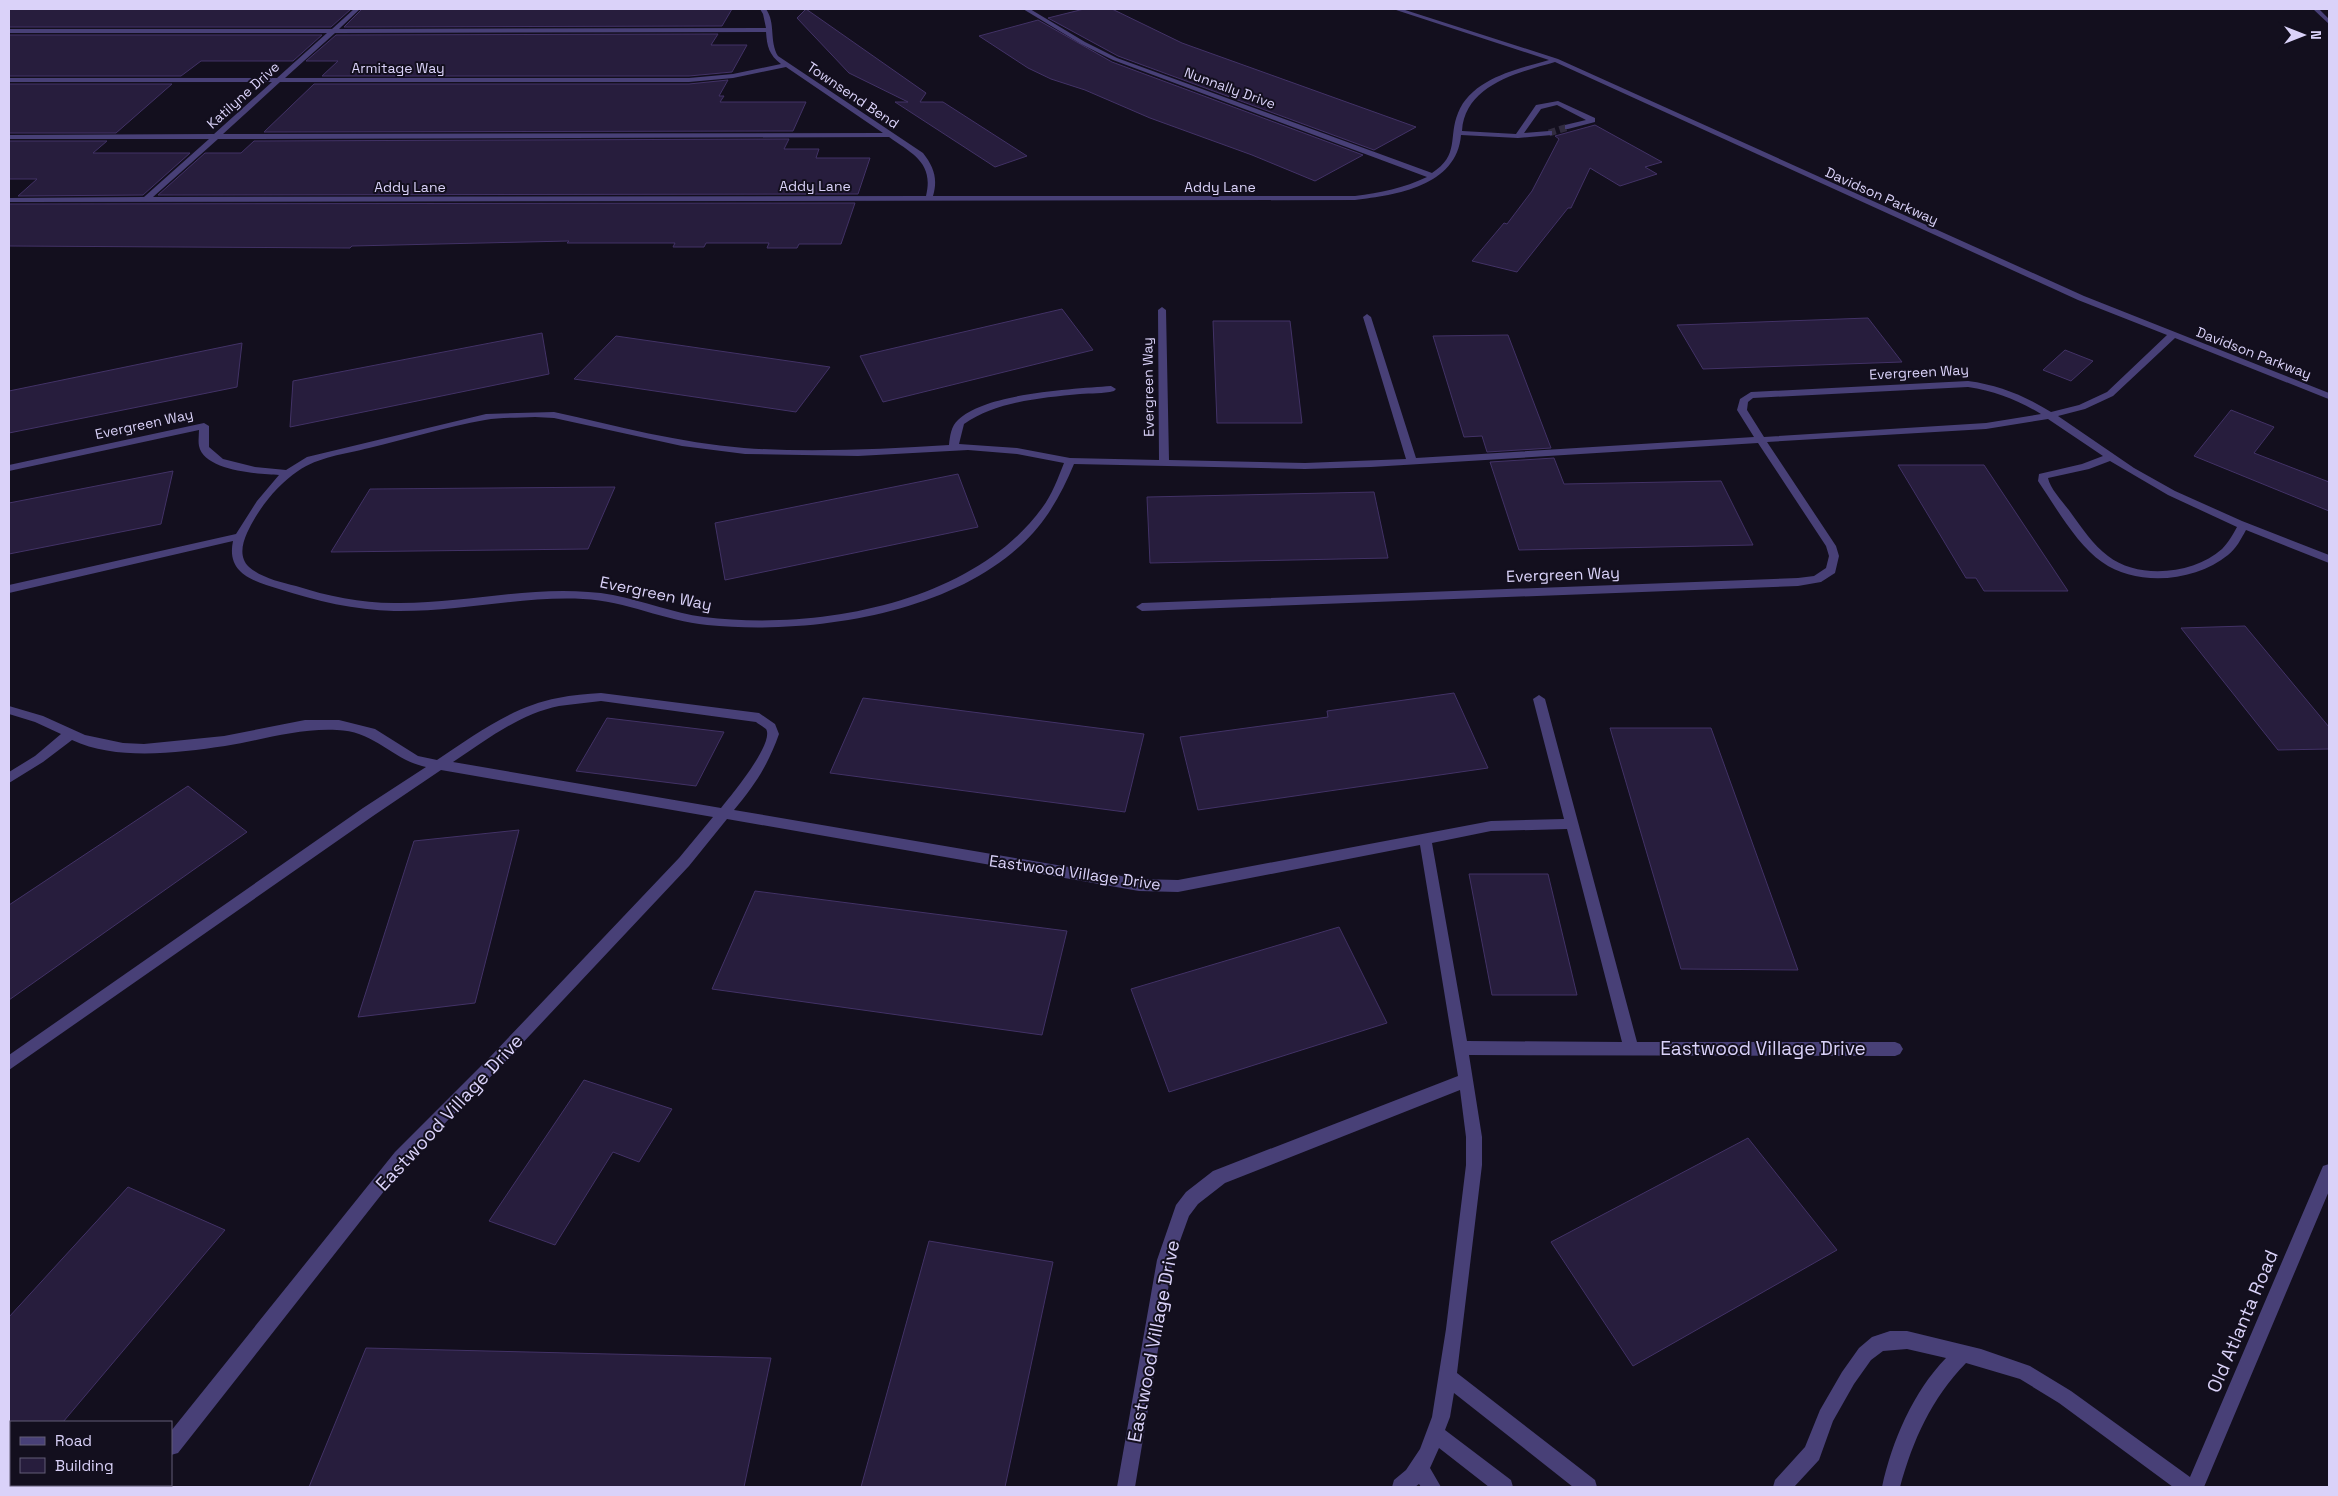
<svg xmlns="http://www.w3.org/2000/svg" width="2338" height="1496" viewBox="0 0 2338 1496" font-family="'Space Grotesk',sans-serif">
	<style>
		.building { fill: #271d3d; stroke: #423266 }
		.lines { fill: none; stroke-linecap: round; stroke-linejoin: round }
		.minor-tunnel { stroke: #312c3f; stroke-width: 7; stroke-dasharray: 7 4; stroke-linecap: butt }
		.minor { fill: #484077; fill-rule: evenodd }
		.labels { text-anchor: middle; stroke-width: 4; stroke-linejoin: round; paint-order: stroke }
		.far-street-label { font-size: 14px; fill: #dad2f9; stroke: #130f1e }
		.street-label { font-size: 16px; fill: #dad2f9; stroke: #130f1e }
		.near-street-label { font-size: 19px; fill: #dad2f9; stroke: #130f1e }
	</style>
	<rect width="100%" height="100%" fill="#130f1e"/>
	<path class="building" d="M9,9H351L331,27H9Z
		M362,9H732L722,26L344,27Z
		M806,9L926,93L920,102H943L1027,156L995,167L895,102H908L849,73L797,18Z
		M1084,9H1112L1182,43L1416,127L1374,150L1118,56L1048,18Z
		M1038,20L1112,62L1363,155L1315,181L1252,155L1150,118L1085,90L1051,79L1028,68L979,36Z
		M718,34L711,45H747L732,72L689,76H322L338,61H306L336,35Z
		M9,35H322L293,61H201L181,76H9Z
		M728,80L719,96H724L720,102H806L793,131L264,132L314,84H689Z
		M9,84H172L116,133H9Z
		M1595,125L1662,162L1645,167L1657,174L1620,186L1590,168L1571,208H1568L1517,272L1472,261L1504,223L1507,224L1532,191L1559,139L1555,136Z
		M789,139L784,149H819L816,158H870L858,194L158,195L205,153H241L254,141Z
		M9,141H107L93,153H190L143,195L18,196L37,179H9Z
		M855,203L841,244H799L797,248H767L769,243H706L704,247H673L675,243H567L569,241L352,246L350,248L9,246V204Z
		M1062,309L1093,350L883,402L860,356Z
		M1868,318L1902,362L1703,369L1677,325Z
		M1213,321H1290L1302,423H1217Z
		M542,333L549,374L290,427L293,381Z
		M1508,335L1551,448L1487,452L1482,436L1464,437L1433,336Z
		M616,336L830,367L796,412L574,379Z
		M242,343L237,387L9,433V391Z
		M2065,350L2093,361L2071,381L2043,370Z
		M2231,410L2274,427L2254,453L2329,482V511L2194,456Z
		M1554,458L1564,484L1721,481L1753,545L1519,550L1490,462Z
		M1898,465H1984L2068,591H1984L1976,578H1966Z
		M173,471L161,524L9,554V503Z
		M958,474L978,527L725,580L715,523Z
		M615,487L588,549L331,552L370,489Z
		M1374,492L1388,558L1150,563L1147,497Z
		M2245,626L2329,727V749L2278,750L2181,628Z
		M1454,693L1488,768L1198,810L1180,737L1328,717L1327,711Z
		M863,698L1144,734L1125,812L830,773Z
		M607,718L724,732L696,786L576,771Z
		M1610,728H1711L1798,970L1681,969Z
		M188,786L247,832L9,1000V905Z
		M519,830L475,1003L358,1017L414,841Z
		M1469,874H1548L1577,995H1492Z
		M755,891L1067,931L1042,1035L712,989Z
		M1339,927L1387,1023L1169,1092L1131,989Z
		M584,1080L672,1109L639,1162L613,1152L555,1245L489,1221Z
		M1748,1138L1837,1250L1633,1366L1551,1242Z
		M128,1187L225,1230L63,1422H9V1317Z
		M929,1241L1053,1262L1005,1487H861Z
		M366,1348L771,1358L744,1487H309Z"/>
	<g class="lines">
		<path class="minor-tunnel" d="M1549,133L1568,127"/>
		<path class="minor" d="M354,9H360L339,29L766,28L763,14L760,9H766C776,23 769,41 778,56L923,153C934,167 938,179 933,196H1355C1380,193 1404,188 1427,177L1113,60L1081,44L1023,9H1030L1085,42L1117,58L1432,173C1460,155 1448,137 1458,113C1472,78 1518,69 1549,60L1393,9H1402L1558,59L2084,296L2329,393V399L2326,398L2175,338L2113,396L2085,409L2058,416L2134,468L2175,491L2242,521L2329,555V563L2246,530C2241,539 2236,549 2228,555C2195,582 2137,587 2102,562C2077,545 2055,506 2038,481L2039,474L2082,464L2103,456L2048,419L1986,429L1767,442L1836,546L1839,556L1835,573L1821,582L1798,586L1142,611L1136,607L1142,603L1798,578L1814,576L1826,568L1829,556L1826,546L1758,443L1371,467L1305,469L1074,464C1061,495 1045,524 1020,546C944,616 806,635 707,625C665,621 626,601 583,599C520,596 458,612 394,611C355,610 316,601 279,589C254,581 226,574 233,541L9,593V585L236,534L257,501L279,475C259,474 204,471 199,446C198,441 199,435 199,430L9,471V465L204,423L209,426V447L223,459L255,467L286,470L307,457L486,414L554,412C617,426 680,443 744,448C812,453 881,449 949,445C950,436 951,426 958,420C985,393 1073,389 1111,386L1116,389L1114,391C1103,394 1091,393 1080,394C1041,398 997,401 964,424L959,444L1017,448L1070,458L1159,460L1158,310L1162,307L1166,310L1169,460L1305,463L1406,459L1363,317L1367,314L1371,317L1416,458L1754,437L1737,410L1740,399L1751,392L1968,381C1999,385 2025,396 2051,412L2079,405L2107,392L2167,335L2078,300L1555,62C1517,73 1465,85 1462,131L1516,134L1536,105L1558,101L1595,118V122L1568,129H1565V125L1586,120L1557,105L1541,109L1524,133L1549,131H1552V135L1518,138L1461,135C1457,186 1396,195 1355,200L9,202V198L144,197L209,139H9V135L214,134L272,82H9V78H277L327,33H9V29H332ZM766,32C767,46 769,55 781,64L733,74L689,78H285L335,33ZM786,67L883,133L223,134L280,82H689L733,78ZM889,137C913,154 934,163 926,196L153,197L218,139ZM1968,387C1995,391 2018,400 2041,414L1986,423L1764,437L1747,410L1748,402L1753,398ZM535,417L554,418L682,446L745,454L858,456L968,450L1017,454L1064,463C1058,478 1052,495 1042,508C972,604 816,631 704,617C673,613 644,601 613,595C597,592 580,591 563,591C507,591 451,604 394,603C361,603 327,596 296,586C280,582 262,578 249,567C239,558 242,544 247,533C258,509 277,485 298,471C318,457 345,454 369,448C407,439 446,427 485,420C501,417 519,418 535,417ZM2110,461L2168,495L2237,527C2233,534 2229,542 2222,549C2194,574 2139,580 2108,556C2093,545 2082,528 2071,513C2064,503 2050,489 2048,478L2089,469Z
			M2313,9H2319L2329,19V24Z
			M601,693L759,713L775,724L779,734C768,765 755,785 734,810L1139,879L1178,880L1491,821L1564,819L1533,699L1539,695L1545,699L1637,1042H1895L1900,1044L1903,1049L1900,1054L1895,1056L1469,1055L1482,1137V1165L1457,1373L1595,1480L1597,1487H1573L1454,1393L1450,1417L1445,1430L1511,1480L1513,1487H1489L1439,1448L1430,1468L1441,1487H1421L1419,1484L1415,1487H1392L1394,1480L1406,1470L1420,1449L1432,1417L1446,1329L1466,1165V1137L1460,1090L1225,1183L1198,1204L1189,1216L1173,1260L1135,1487H1117L1157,1260L1176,1205L1186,1192L1213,1171L1458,1076L1420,845L1178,892L1139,891L727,819L689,866L501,1066L407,1162L178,1453L171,1455V1431L395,1152L491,1056L679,858L713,817L441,770L373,816L9,1070V1055L363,808L426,767C392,760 375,731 337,730C298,728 262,740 225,746C177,753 117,761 72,740L43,762L9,783V772L35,756L61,734L35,722L9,714V706L43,716L85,735L123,743L144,744L224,736L305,720H339L375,729L418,756L437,760C475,735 513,706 558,698C572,695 587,694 601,693ZM601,701L756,722C758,724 764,727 766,729C775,743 730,797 721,808L453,762C485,741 519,714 559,706C572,704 587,703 601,701ZM1567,829L1622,1042L1467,1041L1432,843L1491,831Z
			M2329,1164V1191L2204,1487H2173L2059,1403L2020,1379L1966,1363C1931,1399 1913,1440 1900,1487H1882C1892,1441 1913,1392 1946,1358L1907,1349L1883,1351L1871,1360L1854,1384L1833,1421L1819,1460L1794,1487H1773L1775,1480L1805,1447L1820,1410L1842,1372L1859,1348L1872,1337L1890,1331H1907L1981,1349L2030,1366L2071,1391L2190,1477L2323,1166Z
			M135,1485H153L152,1487H134Z"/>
	</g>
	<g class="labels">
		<g class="far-street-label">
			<text x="398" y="73">Armitage Way</text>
			<text transform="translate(1230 88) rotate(20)" y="5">Nunnally Drive</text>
			<text transform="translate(243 95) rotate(-42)" y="5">Katilyne Drive</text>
			<text transform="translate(853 95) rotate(34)" y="5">Townsend Bend</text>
			<text x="815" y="191">Addy Lane</text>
			<text x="410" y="192">Addy Lane</text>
			<text x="1220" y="192">Addy Lane</text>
			<text transform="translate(1882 196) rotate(24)" y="5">Davidson Parkway</text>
			<text transform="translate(2254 353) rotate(21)" y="5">Davidson Parkway</text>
			<text transform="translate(1919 372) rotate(-3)" y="5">Evergreen Way</text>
			<text transform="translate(1148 387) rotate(-91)" y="5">Evergreen Way</text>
			<text transform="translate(144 424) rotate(-12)" y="5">Evergreen Way</text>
		</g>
		<g class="street-label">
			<text transform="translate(1563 574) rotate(-2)" y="6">Evergreen Way</text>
			<text transform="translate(656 593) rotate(12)" y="6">Evergreen Way</text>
			<text transform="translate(1075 872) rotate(8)" y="6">Eastwood Village Drive</text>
		</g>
		<g class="near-street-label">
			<text x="1763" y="1055">Eastwood Village Drive</text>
			<text transform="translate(449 1112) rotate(-47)" y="7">Eastwood Village Drive</text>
			<text transform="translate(2242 1321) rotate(-67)" y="7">Old Atlanta Road</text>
			<text transform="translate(1153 1341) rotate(-79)" y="7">Eastwood Village Drive</text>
		</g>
	</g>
	<rect width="2338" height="1496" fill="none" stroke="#dad2f9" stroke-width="20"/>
	<rect x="10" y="1421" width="162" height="65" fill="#130f1e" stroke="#635d76"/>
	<rect x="20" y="1437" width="25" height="8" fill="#484077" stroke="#635d76"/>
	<text x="55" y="1446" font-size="15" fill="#dad2f9">Road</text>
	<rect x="20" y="1458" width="25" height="15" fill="#271d3d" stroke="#635d76"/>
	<text x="55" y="1471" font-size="15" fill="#dad2f9">Building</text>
	<g transform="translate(2303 35) rotate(90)" stroke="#130f1e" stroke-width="4" paint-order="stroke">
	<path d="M0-4L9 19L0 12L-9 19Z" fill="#dad2f9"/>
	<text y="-8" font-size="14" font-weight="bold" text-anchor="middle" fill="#dad2f9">N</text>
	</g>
</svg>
